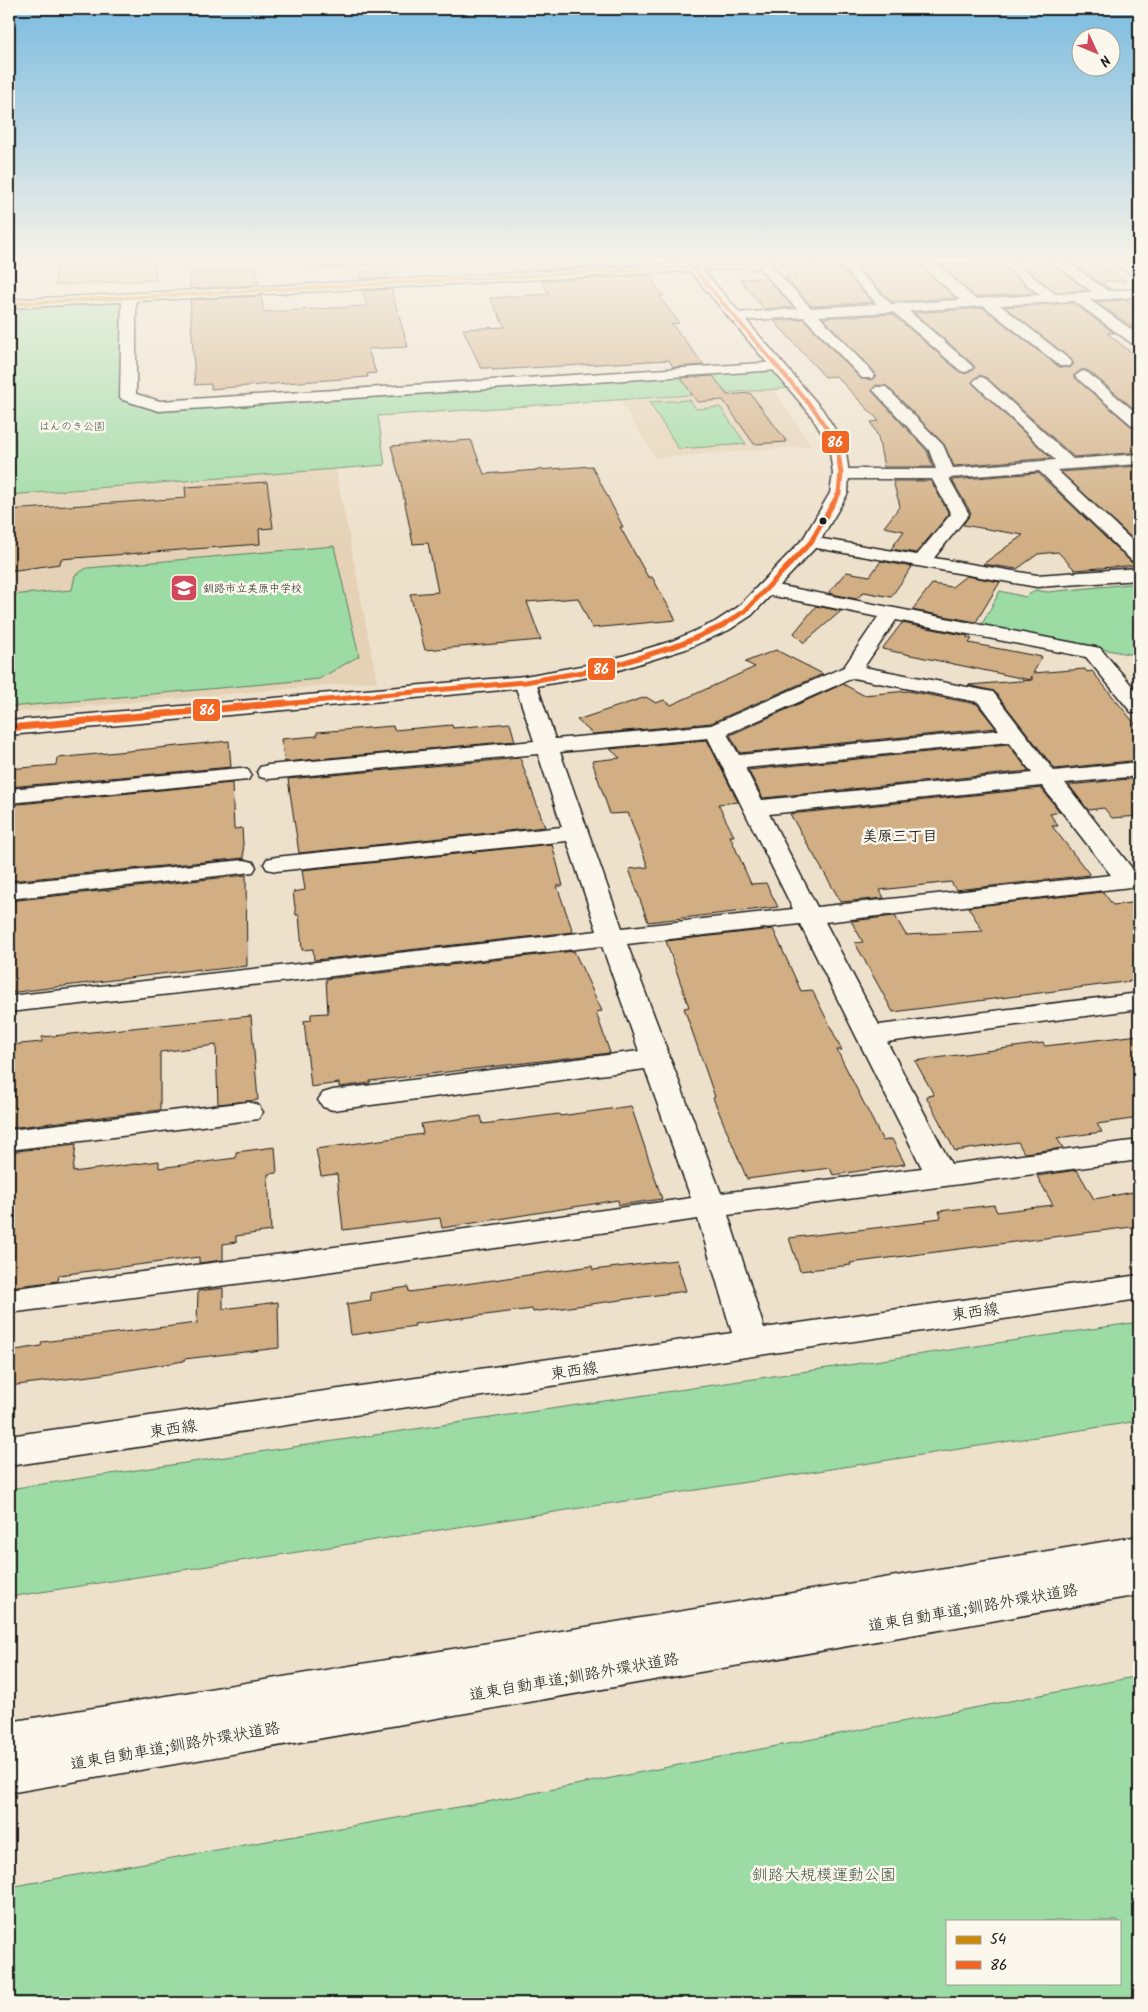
<svg xmlns="http://www.w3.org/2000/svg" width="1148" height="2012" viewBox="0 0 1148 2012" font-family="Kalam,'Klee One',sans-serif">
	<style>
		.built { fill: #e5d2b6 }
		.green { fill: #9cdba4; stroke: #5c7c60; fill-rule: evenodd }
		.building { fill: #d1ae83; stroke: #1c1c1c }
		.lines { fill: none; stroke-linecap: round; stroke-linejoin: round }
		.street-casing { stroke: #1c1c1c; stroke-width: 3 }
		.secondary-casing { stroke: #1c1c1c; stroke-width: 3 }
		.highway-casing { stroke: #1c1c1c; stroke-width: 3 }
		.street { fill: #fbf7ec; fill-rule: evenodd }
		.secondary { fill: #fbf7ec; fill-rule: evenodd }
		.highway { fill: #fbf7ec; fill-rule: evenodd }
		.bus-1-casing { stroke: #fbf7ec; stroke-width: 5.5 }
		.bus-2-far2-casing { stroke: #fbf7ec; stroke-width: 5.5 }
		.bus-2-far1-casing { stroke: #fbf7ec; stroke-width: 8 }
		.bus-2-casing { stroke: #fbf7ec; stroke-width: 10 }
		.bus-1 { stroke: #cb8a06; stroke-width: 4 }
		.bus-2-far2 { stroke: #f26522; stroke-width: 4 }
		.bus-2-far1 { stroke: #f26522; stroke-width: 5 }
		.bus-2 { stroke: #f26522; stroke-width: 7 }
		.bus-dot { fill: #1c1c1c; stroke: #fbf7ec; stroke-width: 2 }
		.labels { text-anchor: middle; stroke-width: 5; stroke-linejoin: round; paint-order: stroke }
		.far-park-label { font-size: 11px; fill: #425545; stroke: #fbf7ec }
		.far-poi-label { font-size: 11px; fill: #1c1c1c; stroke: #fbf7ec; text-anchor: start }
		.neighbourhood-label { font-size: 15px; font-weight: bold; fill: #1c1c1c; stroke: #fbf7ec }
		.near-street-label { font-size: 16px; fill: #1c1c1c; stroke: #fbf7ec }
		.near-park-label { font-size: 16px; fill: #425545; stroke: #fbf7ec }
		.line-badge { stroke: #fbf7ec; stroke-width: 2 }
		.badge-label { font-size: 14px; text-anchor: middle; font-weight: bold; fill: #fff }
	</style>
	<rect width="100%" height="100%" fill="#eee1cc"/>
	<filter id="ink" filterUnits="userSpaceOnUse"><feTurbulence type="fractalNoise" baseFrequency=".02" numOctaves="2"/><feDisplacementMap in="SourceGraphic" scale="10" xChannelSelector="R" yChannelSelector="G"/><feConvolveMatrix kernelMatrix="1 2 1 2 8 2 1 2 1" color-interpolation-filters="sRGB"/></filter>
	<g filter="url(#ink)">
		<path class="built" d="M773,389L812,446L656,458L619,400Z
			M336,469L377,681L9,713V495Z"/>
		<path class="green" d="M129,298L128,396L159,406L778,366L794,388L378,416L385,465L9,495V304Z
			M690,400L696,409L720,407L746,444L679,449L649,402Z
			M334,546L359,656L319,679L9,707V595L72,590L75,575L87,568Z
			M1139,583V656L981,626L1000,591L1026,597L1035,590L1048,592Z
			M1139,1322V1421L9,1597V1489Z
			M1139,1676V2003H9V1887L492,1801ZM947,1921H1119V1983H947Z"/>
		<path class="building" d="M58,260H155L156,280L55,285Z
			M566,260H636L640,265L534,270L529,262Z
			M972,260H999L1001,265L1035,293L976,297L941,265L976,262Z
			M1014,260H1048L1087,290L1056,292Z
			M1067,260H1094L1126,281L1101,282L1111,289H1109Z
			M868,266L870,268L922,266L955,298L892,302L857,267Z
			M256,268L259,285L190,289L189,272Z
			M840,268L873,302L812,306L784,277H797L793,273H800L798,270Z
			M385,269L388,278L360,279L358,271Z
			M648,275L664,296H659L679,323L672,324L704,365L673,367L669,360L492,370L491,368H481L463,329L505,327L490,298L549,294L541,281Z
			M766,278L793,307L764,309L740,279Z
			M391,289L408,347L368,349L376,373L367,374L368,377L273,384L211,389V384L195,385L190,300L261,296L264,312L367,306L363,291Z
			M1127,300L1139,307V331L1095,302Z
			M1073,303L1114,333H1107L1139,359V413L1089,371L1082,369L1073,376L1132,427L1139,430V452L1074,457L987,378L980,375L975,378L972,383L1051,458L954,466L944,444L887,386L876,385L872,391L927,451L933,467H884L878,437L871,422L879,421L836,376L825,377L774,321L803,319L861,379L872,380L876,376L874,371L823,318L892,314L960,372L966,374L975,368L973,364L914,313L983,308L1059,367L1070,368L1074,364L1071,359L1005,307Z
			M713,376L727,395L750,393L787,442L754,444L723,400L697,402L681,378Z
			M471,440L484,474L592,466L623,527H620L648,577H652L676,620L592,628L578,598L527,602L541,640L425,650L410,594L438,592L428,543L413,544L401,483L391,446Z
			M1139,466V545L1061,472Z
			M1038,473L1131,562L1139,565L1075,570L1058,552L1038,554L1017,569L983,564L1023,535L963,525L971,513L952,480Z
			M893,481H931L949,514L916,553L891,549L904,531L884,527L900,506Z
			M267,482L273,528L259,529L260,544L61,559L60,564L9,571V510L186,498L185,487Z
			M881,561L912,567L891,597L864,592L856,599L828,593L846,572L870,576Z
			M966,576L1000,582L976,622L912,610L932,584L952,587Z
			M816,606L841,611L804,643L794,633Z
			M902,623L968,636L967,638L972,639L969,643L1042,657L1033,673L1085,669L1087,672L1092,671L1139,729V760L1055,769L994,691L968,685L1032,680V676L1030,680L882,649Z
			M776,650L823,674L711,723L593,734L577,720L646,697L656,703L664,700L671,705L755,667L745,662Z
			M843,684L863,695L908,691L977,704L996,728L740,753L730,735Z
			M510,723L515,741L285,762L281,739L317,736V732L393,726L394,730L452,725L453,728Z
			M707,740L738,802L718,804L734,836H730L751,884L766,883L778,907L648,922L629,869L648,867L628,813L610,814L592,761L620,758L610,749Z
			M229,741L231,767L9,787V769L56,765L57,758Z
			M1008,744L1029,771L763,798L748,770Z
			M520,758L545,827L299,853L288,779Z
			M1139,778V816L1112,818L1104,808L1088,810L1069,785Z
			M232,783L234,829L242,828L244,858L9,881V805Z
			M1041,788L1060,812L1050,814L1058,826H1052L1090,875L956,890L951,882L880,890L884,898L841,902L790,814Z
			M552,844L563,886H557L573,932L325,959L314,960L313,949L302,950L299,915H296L293,892L305,890L302,870Z
			M246,875L247,966L200,971V969L9,993V901Z
			M1103,892L1113,905L1139,902V980L893,1012L855,943L863,942L851,921L895,916L906,935L983,931L968,907Z
			M773,929L801,991L812,990L842,1050H837L883,1141L892,1139L905,1164L833,1175L830,1168L747,1179L713,1098L715,1097L684,1008L689,1007L666,941Z
			M574,951L602,1011L596,1012L610,1053L370,1081V1083L339,1087V1083L311,1087L304,1021L311,1020V1014L328,1013L326,979Z
			M251,1016L258,1100L218,1104L216,1045L160,1052V1110L9,1128V1045L42,1042V1037Z
			M1139,1035V1118L1097,1124L1102,1132L1057,1138L1063,1148L1024,1153L1018,1142L955,1151L926,1096L934,1095L915,1061L1043,1043L1045,1046Z
			M631,1106L662,1199L619,1205L618,1200L442,1228L440,1218L343,1230L337,1174L321,1176L316,1149L423,1134L421,1124L481,1116L483,1124L559,1114L560,1116Z
			M76,1144L73,1172L159,1161V1168L236,1158V1152L275,1147L277,1173L268,1174L271,1231L236,1236V1242L223,1244V1260L199,1263V1257L59,1275L58,1281L9,1287L13,1245H9V1152Z
			M1077,1170L1094,1199L1139,1191V1226L850,1263L851,1265L800,1271L789,1238L926,1222L925,1220L941,1218L939,1211L994,1205L997,1212L1053,1205L1037,1176Z
			M676,1260L686,1291L533,1312L532,1309L414,1324L415,1326L351,1335L347,1304L371,1300L370,1293L408,1287L409,1292L592,1266L593,1270Z
			M223,1288V1309L278,1302L279,1348L184,1359V1361L98,1375L9,1386V1351L41,1346L42,1342L197,1323L198,1291Z"/>
		<g class="lines">
			<g class="street-casing">
				<path id="street" d="M313,260H402L396,264L308,267L307,264Z
					M680,260H693L699,267L693,271L688,270Z
					M835,260H848L891,304L960,300L925,268L924,265L925,262H935L975,299L1040,295L1002,264L1001,260H1012L1055,294L1092,292L1050,260H1064L1108,291L1139,289V297L1090,300L1139,335V346L1134,345L1074,301L1000,305L1070,360L1072,363L1070,366H1060L984,306L909,311L971,365L973,368L966,372L961,371L893,312L819,316L872,372L874,375L872,378H862L804,317L735,321L728,317L735,313L797,309L760,269L766,265L771,266L811,308L877,304Z
					M1109,260H1123L1139,270V279Z
					M129,294L136,298V394L160,401L778,362L785,366L778,370L159,411L123,400L120,397L122,298Z
					M1083,371L1088,373L1139,415V428L1133,426L1078,379L1075,376Z
					M981,377L986,379L1073,459L1139,454V464L1057,470L1139,547V563L1132,561L1039,471L949,478L969,514L934,558L1037,575L1139,568V580L1037,587L805,546L802,542L805,538L811,537L917,555L951,514L932,479H841L835,478L833,474L835,470L841,469H936L929,450L876,393L873,390L876,387H886L943,445L953,468L1055,460L976,385L973,382L976,379Z
					M766,583L1100,648L1139,694V713L1131,712L1086,657L896,620L864,667L993,692L1054,771L1139,762V776L1065,783L1135,872H1139V886L825,922L879,1025L1139,993V1009L887,1042L951,1164L1139,1140V1160L728,1215L764,1328L1139,1275V1299L9,1466V1436L732,1333L698,1219L298,1276L9,1313V1289L298,1252L691,1198L645,1069L333,1110L323,1107L318,1100L323,1093L333,1090L639,1051L602,946L9,1012V996L597,931L567,841L276,871L267,869L264,864L267,859L276,857L562,827L538,754L268,779L260,777L257,772L260,767L268,765L534,741L514,682L518,678L525,676L532,678L536,682L555,739L711,725L844,667L878,617L759,593L756,589L759,585ZM853,678L978,702L999,730L739,755L727,734ZM708,738L793,909L622,928L560,752ZM1009,742L1032,773L762,800L745,768ZM1042,786L1111,875L817,907L769,814ZM800,924L922,1168L721,1193L627,944Z
					M240,768L248,770L251,775L248,780L9,803V789Z
					M244,860L253,862L256,867L253,872L9,899V883Z
					M248,1102L258,1105L263,1112L258,1119L9,1150V1130Z"/>
			</g>
			<g class="secondary-casing">
				<path id="secondary" d="M761,260H830L824,264L703,270L822,409L845,445L849,474L848,493L817,546L752,615L729,630L686,649L606,674L525,688L9,735V721L525,676L603,662L672,641L715,622L738,607L803,539L830,493L833,474L829,445L810,414L690,271L9,308V300Z"/>
			</g>
			<g class="highway-casing">
				<path id="highway" d="M1139,1536V1595L9,1793V1722Z"/>
			</g>
			<use href="#street" class="street"/>
			<use href="#secondary" class="secondary"/>
			<use href="#highway" class="highway"/>
			<g class="bus-1-casing">
				<path id="bus-1" d="M9,304L802,261"/>
			</g>
			<g class="bus-2-far2-casing">
				<path id="bus-2-far2" d="M686,260L816,412L837,445L838,453"/>
			</g>
			<g class="bus-2-far1-casing">
				<path id="bus-2-far1" d="M271,705L525,682L606,668L679,645L722,626L745,611L811,542L839,493L841,474L838,452"/>
			</g>
			<g class="bus-2-casing">
				<path id="bus-2" d="M9,728L285,703"/>
			</g>
			<use href="#bus-1" class="bus-1"/>
			<use href="#bus-2-far2" class="bus-2-far2"/>
			<use href="#bus-2-far1" class="bus-2-far1"/>
			<use href="#bus-2" class="bus-2"/>
		</g>
	</g>
	<linearGradient id="sky" x2="0" y2="1"><stop stop-color="#7bbce0"/><stop offset="0.48" stop-color="#f7f2e8"/><stop offset="1" stop-color="#f7f2e8" stop-opacity="0"/></linearGradient>
	<rect width="1148" height="541" fill="url(#sky)"/>
	<defs>
		<g id="school-square" transform="scale(1.4375)"><rect x="-9" y="-9" width="18" height="18" rx="4" fill="#d1495b" stroke="#fbf7ec"/><path d="M0-5L7-2L0 1L-7-2ZM-4 1L0 2.5L4 1V4Q0 6-4 4Z" fill="#fff"/></g>
	</defs>
	<g fill-rule="evenodd">
		<use href="#school-square" x="184" y="588"/>
	</g>
	<circle class="bus-dot" cx="823" cy="521" r="4.5"/>
	<g class="labels">
		<g class="far-park-label">
			<text x="72" y="430">はんのき公園</text>
		</g>
		<g class="far-poi-label">
			<text x="203" y="592">釧路市立美原中学校</text>
		</g>
		<g class="neighbourhood-label">
			<text x="900" y="841">美原三丁目</text>
		</g>
		<g class="near-street-label">
			<text transform="translate(975 1311) rotate(-8)" y="6">東西線</text>
			<text transform="translate(574 1370) rotate(-8)" y="6">東西線</text>
			<text transform="translate(173 1428) rotate(-8)" y="6">東西線</text>
			<text transform="translate(973 1607) rotate(-10)" y="6">道東自動車道;釧路外環状道路</text>
			<text transform="translate(574 1676) rotate(-10)" y="6">道東自動車道;釧路外環状道路</text>
			<text transform="translate(175 1745) rotate(-10)" y="6">道東自動車道;釧路外環状道路</text>
		</g>
		<g class="near-park-label">
			<text x="824" y="1880">釧路大規模運動公園</text>
		</g>
	</g>
	<g class="line-badge">
		<rect x="821" y="430" width="29" height="24" rx="5" fill="#f26522"/>
		<rect x="587" y="657" width="29" height="24" rx="5" fill="#f26522"/>
		<rect x="192" y="698" width="29" height="24" rx="5" fill="#f26522"/>
	</g>
	<g class="badge-label">
		<text x="835" y="447">86</text>
		<text x="601" y="674">86</text>
		<text x="207" y="715">86</text>
	</g>
	<rect width="1148" height="2012" fill="none" stroke="#fbf7ec" stroke-width="30"/>
	<rect x="15" y="15" width="1118" height="1982" fill="none" stroke="#1c1c1c" stroke-width="2" filter="url(#ink)"/>
	<rect x="946" y="1920" width="175" height="65" fill="#fbf7ec" stroke="#a29f99"/>
	<rect x="956" y="1936" width="25" height="8" fill="#cb8a06" stroke="#a29f99"/>
	<text x="990" y="1944" font-size="15" fill="#1c1c1c">54</text>
	<rect x="956" y="1961" width="25" height="8" fill="#f26522" stroke="#a29f99"/>
	<text x="990" y="1970" font-size="15" fill="#1c1c1c">86</text>
	<g transform="translate(1096 52) rotate(134)"><circle r="24" fill="#fbf7ec" stroke="#a29f99"/>
	<path d="M0-4L9 19L0 12L-9 19Z" fill="#d1495b"/>
	<text y="-8" font-size="14" font-weight="bold" text-anchor="middle" fill="#1c1c1c">N</text>
	</g>
</svg>
